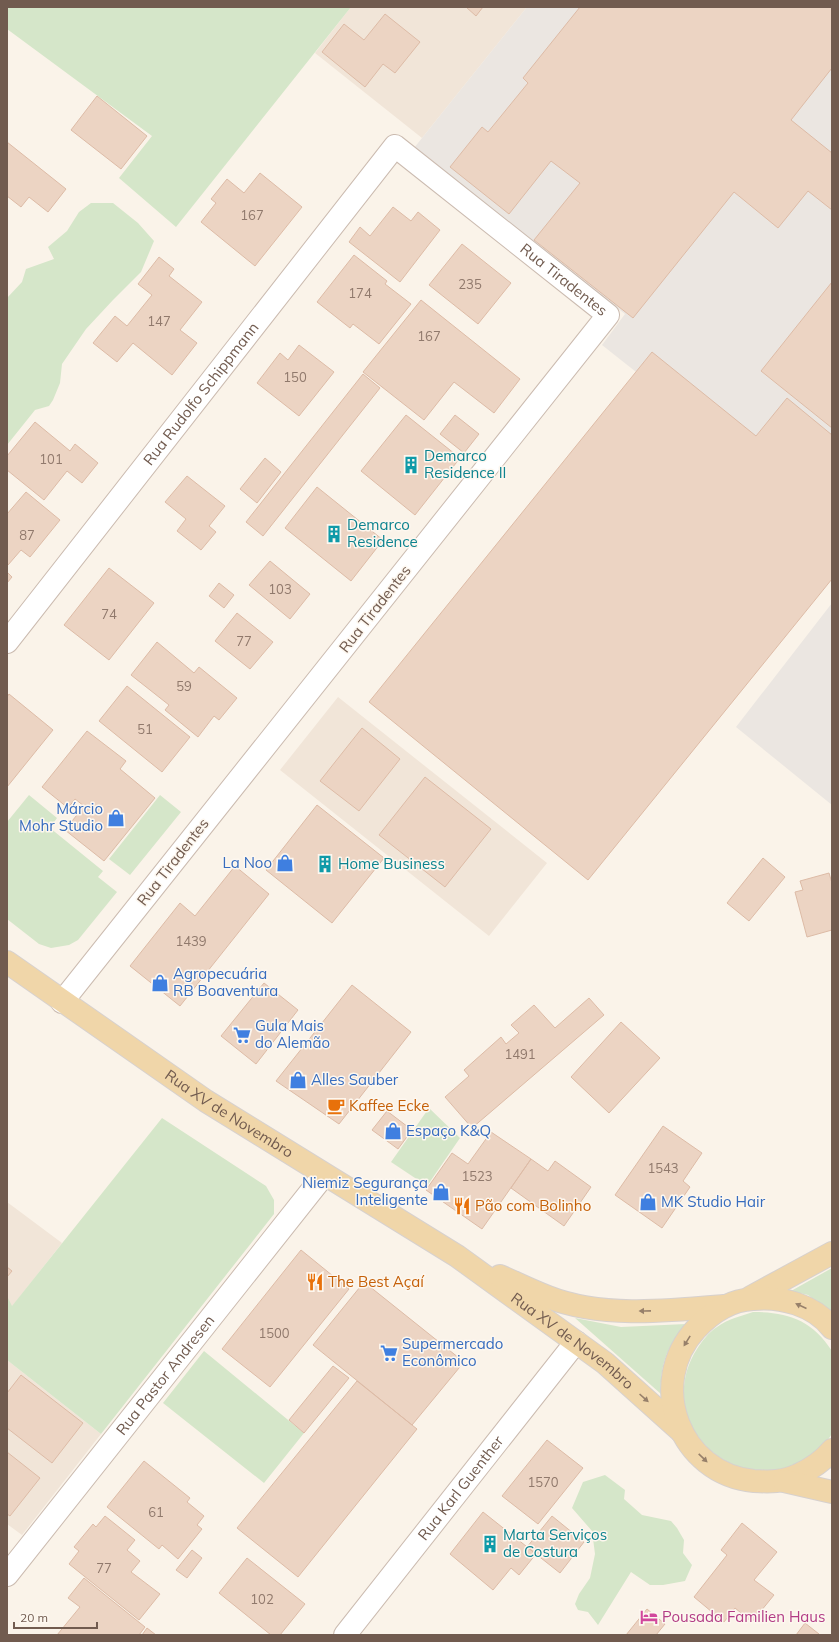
<svg xmlns="http://www.w3.org/2000/svg" width="839" height="1642" viewBox="0 0 839 1642" font-family="Mulish,sans-serif">
	<style>
		.residential { fill: #f1e5d8 }
		.industrial { fill: #ebe6e1 }
		.green { fill: #d5e6c9 }
		.building { fill: #ecd4c3; stroke: #ddbba6 }
		.lines { fill: none; stroke-linecap: round; stroke-linejoin: round }
		.minor-casing { stroke: #cbbbb0; stroke-width: 24 }
		.major-casing { stroke: #d7d1ce; stroke-width: 24 }
		.minor { stroke: #fff; stroke-width: 22 }
		.major { stroke: #f0d6a9; stroke-width: 22 }
		.oneway { fill: #97806a }
		.labels { text-anchor: middle; stroke-width: 3; stroke-linejoin: round; paint-order: stroke }
		.number-label { font-size: 13px; fill: #90796c }
		.street-label { font-size: 15px; fill: #715b4f; stroke: #fdf7ef }
		.culture-label { font-size: 15px; fill: #0d838f; stroke: #fdf7ef; text-anchor: start }
		.shop-label { font-size: 15px; fill: #366cbe; stroke: #fdf7ef; text-anchor: start }
		.food-label { font-size: 15px; fill: #c56008; stroke: #fdf7ef; text-anchor: start }
		.hotel-label { font-size: 15px; fill: #b23c85; stroke: #fdf7ef; text-anchor: start }
	</style>
	<rect width="100%" height="100%" fill="#faf3e9"/>
	<path class="residential" d="M351,7H527L422,138L315,53Z
		M338,697L547,863L489,936L280,770Z
		M7,1202L62,1243L7,1313Z
		M7,1360L101,1434L22,1535L7,1524Z"/>
	<path class="industrial" d="M527,7H832V527L602,345L625,314L414,148Z
		M832,603V805L736,727Z"/>
	<path class="green" d="M7,7H351L176,227L119,178L152,136L7,29Z
		M91,203H113L138,223L154,241L141,272L113,300L86,329L62,364L60,383L53,400L49,406L35,410L7,445V298L22,282L26,269L54,259L48,247L67,231L79,212Z
		M29,795L57,818L50,828L103,871L98,877L117,892L78,940L69,945L51,948L39,944L7,919V822Z
		M160,795L181,812L130,875L109,859Z
		M429,1108L460,1138L427,1186L391,1162Z
		M162,1118L266,1186L274,1200V1214L101,1434L7,1360V1296L12,1306Z
		M832,1268V1312L808,1295L791,1291Z
		M753,1312C788,1312 812,1320 832,1351C832,1371 832,1391 832,1411C832,1417 834,1427 832,1433C827,1445 807,1459 796,1464C724,1494 654,1416 697,1349C702,1341 709,1332 717,1327C728,1319 741,1316 753,1312Z
		M575,1318L621,1327L686,1324C667,1347 660,1364 661,1394Z
		M204,1351L304,1433L264,1483L163,1403Z
		M605,1475L625,1490L624,1499L642,1515L671,1521L677,1528L684,1540L683,1553L692,1565L685,1581L663,1585H650L631,1572L598,1625L588,1612L578,1610L575,1604L579,1594L590,1578L595,1554L592,1531L572,1508L583,1482Z"/>
	<path class="building" d="M466,7H483L476,16Z
		M580,7H832V68L791,120L832,153V210L808,191L778,228L734,192L633,318L534,240L580,183L551,161L509,214L450,167L482,127L488,132L528,83L523,78Z
		M385,14L420,42L395,73L383,64L365,87L322,52L344,24L364,40Z
		M97,96L147,136L121,169L71,130Z
		M7,142L66,189L48,212L29,197L21,207L7,196Z
		M260,173L302,207L255,266L201,222L216,203L211,199L227,179L244,193Z
		M393,207L411,221L418,212L440,230L400,282L349,242L360,227L370,236Z
		M462,244L511,283L478,324L429,285Z
		M354,255L387,281L385,284L411,304L379,344L353,324L350,328L317,302Z
		M159,257L174,269L169,276L202,302L180,330L197,343L172,375L133,343L117,362L93,343L115,316L127,326L152,295L138,284Z
		M832,282V428L761,371Z
		M421,300L520,379L494,413L454,382L424,420L363,372Z
		M299,345L334,372L299,416L257,383L280,353L288,360Z
		M652,352L756,436L787,398L832,435V579L588,880L369,702Z
		M363,374L380,388L263,536L246,522Z
		M406,415L460,458L415,515L361,471Z
		M455,415L479,434L464,453L440,434Z
		M35,422L70,451L75,444L98,463L82,483L67,471L44,500L7,470V456Z
		M265,458L281,472L257,503L240,489Z
		M187,476L225,506L209,526L216,532L201,550L177,531L186,519L165,502Z
		M317,487L383,540L351,581L285,528Z
		M26,492L60,520L30,557L21,550L8,565L7,564V514Z
		M270,561L310,594L290,619L249,585Z
		M109,568L154,603L109,660L64,625Z
		M7,572L12,577L7,583Z
		M219,583L234,595L224,608L209,596Z
		M237,613L273,642L250,669L215,641Z
		M157,642L194,673L199,667L237,698L219,720L214,716L198,737L165,710L169,705L131,675Z
		M127,686L190,737L162,772L99,721Z
		M9,694L53,730L7,787V697Z
		M362,728L400,759L359,811L320,781Z
		M87,731L126,761L120,769L155,798L104,861L65,830L84,806L75,799L68,808L42,787Z
		M425,777L491,829L445,887L379,835Z
		M317,805L384,858L332,923L266,870Z
		M763,858L785,877L749,921L727,903Z
		M235,866L269,894L180,1006L130,966L180,903L195,916Z
		M829,873L832,883V930L807,937L795,892L803,890L800,881Z
		M264,983L298,1010L256,1064L221,1036Z
		M352,985L411,1032L339,1124L276,1081Z
		M589,998L604,1015L472,1128L445,1097L469,1076L464,1070L501,1037L506,1044L519,1033L511,1025L534,1005L555,1028Z
		M621,1022L660,1058L609,1113L571,1077Z
		M387,1111L412,1130L398,1149L372,1130Z
		M663,1126L702,1153L683,1181L690,1187L662,1228L615,1195Z
		M491,1132L531,1159L482,1229L426,1190L452,1153L468,1164Z
		M531,1159L548,1171L555,1161L591,1187L564,1226L511,1188Z
		M301,1250L349,1289L270,1387L222,1349Z
		M7,1267L12,1271L7,1277Z
		M364,1282L464,1362L412,1425L313,1345Z
		M333,1366L349,1378L304,1433L289,1420Z
		M21,1375L83,1423L52,1463L7,1428V1393Z
		M357,1381L417,1429L298,1577L237,1528Z
		M547,1440L583,1468L538,1524L502,1496Z
		M7,1452L40,1478L10,1516L7,1514Z
		M144,1461L190,1498L187,1502L204,1516L197,1525L202,1529L178,1559L162,1545L159,1549L107,1507Z
		M483,1512L536,1554L519,1575L511,1568L493,1590L450,1554Z
		M105,1516L135,1540L127,1550L140,1561L131,1572L160,1594L139,1620L69,1564L79,1551L74,1547L93,1524L96,1527Z
		M552,1516L584,1542L560,1573L527,1547Z
		M742,1523L777,1552L754,1580L774,1595L752,1622L735,1608L724,1622L694,1597L727,1555L721,1550Z
		M192,1550L202,1558L187,1578L176,1570Z
		M247,1558L305,1604L280,1635H271L219,1593Z
		M84,1578L145,1627L139,1635H57L80,1607L68,1598Z
		M647,1609L665,1624L656,1635H626Z
		M805,1623L819,1634L818,1635H796Z
		M147,1628L156,1635H142Z"/>
	<g class="lines">
		<g class="minor-casing">
			<g id="minor">
				<path id="s1" d="M7,642L395,146L608,315L62,1002"/>
				<path id="s2" d="M7,1575L324,1175"/>
				<path id="s3" d="M345,1635L576,1342"/>
			</g>
		</g>
		<g class="major-casing">
			<g id="major">
				<path id="s4" d="M7,962L206,1101L457,1256L605,1363L682,1432"/>
				<path d="M500,1276C516,1283 532,1291 548,1297C601,1318 668,1311 724,1306"/>
				<path d="M751,1297L832,1253"/>
				<path d="M832,1328C814,1305 781,1296 753,1299C731,1300 711,1313 696,1329C646,1383 679,1474 754,1481C772,1482 781,1482 798,1475C811,1469 823,1461 832,1450"/>
				<path d="M784,1481L832,1492"/>
			</g>
		</g>
		<use href="#minor" class="minor"/>
		<use href="#major" class="major"/>
	</g>
	<defs><path id="oneway-solid" d="M-6-.8H1V-3.2L6.5 0L1 3.2V.8H-6Z"/></defs>
	<g class="oneway">
		<use href="#oneway-solid" transform="translate(801 1306) rotate(-156)"/>
		<use href="#oneway-solid" transform="translate(645 1311) rotate(179)"/>
		<use href="#oneway-solid" transform="translate(687 1341) rotate(122)"/>
		<use href="#oneway-solid" transform="translate(644 1398) rotate(42)"/>
		<use href="#oneway-solid" transform="translate(703 1458) rotate(44)"/>
	</g>
	<defs>
		<g id="building-bare" transform="scale(1.38)"><path d="M-4-6H4V6H1V3H-1V6H-4ZM-2.5-4.3h1.7v1.8h-1.7ZM.8-4.3h1.7v1.8H.8ZM-2.5-1h1.7V.8h-1.7ZM.8-1h1.7V.8H.8Z" fill="#0f9aa8" stroke="#fdf7ef" stroke-width="2.5" paint-order="stroke"/></g>
		<g id="shop-bare" transform="scale(1.38)"><path d="M-5-2.5h2.3a2.7 3.5 0 0 1 5.4 0H5L5.5 6h-11ZM-1.5-2.5h3a1.5 2.3 0 0 0-3 0Z" fill="#3f7fe0" stroke="#fdf7ef" stroke-width="2.5" paint-order="stroke"/></g>
		<g id="supermarket-bare" transform="scale(1.38)"><path d="M-6-5.5h2.5l.6 2H6L4.5 2H-2.5L-4.4-4H-6ZM-1.5 3.2a1.3 1.3 0 1 0 .1 0ZM3 3.2a1.3 1.3 0 1 0 .1 0Z" fill="#3f7fe0" stroke="#fdf7ef" stroke-width="2.5" paint-order="stroke"/></g>
		<g id="cafe-bare" transform="scale(1.38)"><path d="M-5.5-4.5H6V0H3Q3 3.5 0 3.5H-2.5Q-5.5 3.5-5.5 0ZM3-3.2v2h1.7v-2ZM-6 4.5H4V6H-6Z" fill="#e8710a" stroke="#fdf7ef" stroke-width="2.5" paint-order="stroke"/></g>
		<g id="restaurant-bare" transform="scale(1.38)"><path d="M-5-6h1v4h1v-4h1v4h1v-4h1v5L-1.5 .5V6h-2V.5L-5-1ZM5-6V6H3V1.5H1.5Q1.5-4 5-6Z" fill="#e8710a" stroke="#fdf7ef" stroke-width="2.5" paint-order="stroke"/></g>
		<g id="hotel-bare" transform="scale(1.38)"><path d="M-6-4.5h1.5V1H6V5H4.5V3h-9V5H-6ZM-4 0a1.8 1.8 0 1 1 3.6 0ZM.5 0V-2.5h3Q6-2.5 6 0Z" fill="#d1479c" stroke="#fdf7ef" stroke-width="2.5" paint-order="stroke"/></g>
	</defs>
	<g fill-rule="evenodd">
		<use href="#building-bare" x="411" y="465"/>
		<use href="#building-bare" x="334" y="534"/>
		<use href="#shop-bare" x="116" y="818"/>
		<use href="#shop-bare" x="285" y="863"/>
		<use href="#building-bare" x="325" y="864"/>
		<use href="#shop-bare" x="160" y="983"/>
		<use href="#supermarket-bare" x="242" y="1035"/>
		<use href="#shop-bare" x="298" y="1080"/>
		<use href="#cafe-bare" x="336" y="1106"/>
		<use href="#shop-bare" x="393" y="1131"/>
		<use href="#shop-bare" x="441" y="1192"/>
		<use href="#shop-bare" x="648" y="1202"/>
		<use href="#restaurant-bare" x="462" y="1206"/>
		<use href="#restaurant-bare" x="315" y="1282"/>
		<use href="#supermarket-bare" x="389" y="1353"/>
		<use href="#building-bare" x="490" y="1544"/>
		<use href="#hotel-bare" x="649" y="1617"/>
	</g>
	<g class="labels">
		<g class="number-label">
			<text x="252" y="220">167</text>
			<text x="470" y="289">235</text>
			<text x="360" y="298">174</text>
			<text x="159" y="326">147</text>
			<text x="429" y="341">167</text>
			<text x="295" y="382">150</text>
			<text x="51" y="464">101</text>
			<text x="27" y="540">87</text>
			<text x="280" y="594">103</text>
			<text x="109" y="619">74</text>
			<text x="244" y="646">77</text>
			<text x="184" y="691">59</text>
			<text x="145" y="734">51</text>
			<text x="191" y="946">1439</text>
			<text x="520" y="1059">1491</text>
			<text x="663" y="1173">1543</text>
			<text x="477" y="1181">1523</text>
			<text x="274" y="1338">1500</text>
			<text x="543" y="1487">1570</text>
			<text x="156" y="1517">61</text>
			<text x="104" y="1573">77</text>
			<text x="262" y="1604">102</text>
		</g>
		<g class="street-label">
			<text dy="5" stroke="none"><textPath href="#s1" startOffset="845">Rua Tiradentes</textPath></text>
			<text dy="5" stroke="none"><textPath href="#s1" startOffset="315">Rua Rudolfo Schippmann</textPath></text>
			<text transform="translate(375 609) rotate(-52)" y="5">Rua Tiradentes</text>
			<text transform="translate(173 862) rotate(-52)" y="5">Rua Tiradentes</text>
			<text dy="5" stroke="none"><textPath href="#s4" startOffset="269">Rua XV de Novembro</textPath></text>
			<text dy="5" stroke="none"><textPath href="#s4" startOffset="681">Rua XV de Novembro</textPath></text>
			<text dy="5" stroke="none"><textPath href="#s2" startOffset="255">Rua Pastor Andresen</textPath></text>
			<text dy="5" stroke="none"><textPath href="#s3" startOffset="187">Rua Karl Guenther</textPath></text>
		</g>
		<g class="culture-label">
			<text x="424" y="461">Demarco<tspan x="424" dy="17">Residence II</tspan></text>
			<text x="347" y="530">Demarco<tspan x="347" dy="17">Residence</tspan></text>
			<text x="338" y="869">Home Business</text>
			<text x="503" y="1540">Marta Serviços<tspan x="503" dy="17">de Costura</tspan></text>
		</g>
		<g class="shop-label">
			<text x="103" y="814" text-anchor="end">Márcio<tspan x="103" dy="17">Mohr Studio</tspan></text>
			<text x="272" y="868" text-anchor="end">La Noo</text>
			<text x="173" y="979">Agropecuária<tspan x="173" dy="17">RB Boaventura</tspan></text>
			<text x="255" y="1031">Gula Mais<tspan x="255" dy="17">do Alemão</tspan></text>
			<text x="311" y="1085">Alles Sauber</text>
			<text x="406" y="1136">Espaço K&amp;Q</text>
			<text x="428" y="1188" text-anchor="end">Niemiz Segurança<tspan x="428" dy="17">Inteligente</tspan></text>
			<text x="661" y="1207">MK Studio Hair</text>
			<text x="402" y="1349">Supermercado<tspan x="402" dy="17">Econômico</tspan></text>
		</g>
		<g class="food-label">
			<text x="349" y="1111">Kaffee Ecke</text>
			<text x="475" y="1211">Pão com Bolinho</text>
			<text x="328" y="1287">The Best Açaí</text>
		</g>
		<g class="hotel-label">
			<text x="662" y="1622">Pousada Familien Haus</text>
		</g>
	</g>
	<rect width="839" height="1642" fill="none" stroke="#715b4f" stroke-width="16"/>
	<path d="M14 1622v6h83v-6" fill="none" stroke="#715b4f" stroke-width="2"/>
	<text x="20" y="1622" font-size="12" fill="#715b4f" stroke="#fdf7ef" stroke-width="3" paint-order="stroke">20 m</text>
</svg>
